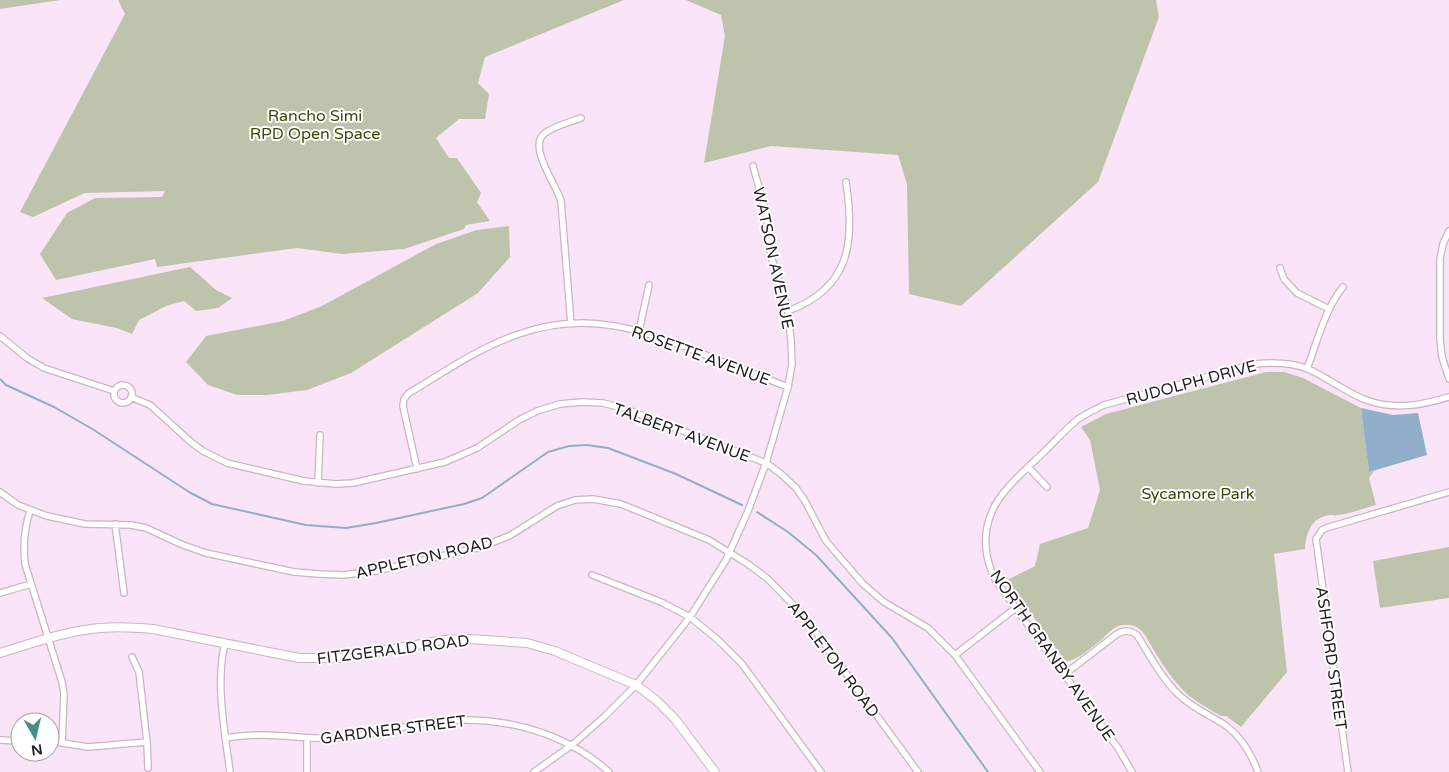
<svg xmlns="http://www.w3.org/2000/svg" width="1449" height="772" viewBox="0 0 1449 772" font-family="'Varela Round',sans-serif">
	<style>
		.green { fill: #bec3ab }
		.water { fill: #91afca }
		.lines { fill: none; stroke-linecap: round; stroke-linejoin: round }
		.stream { stroke: #91afca; stroke-width: 2 }
		.minor-casing { stroke: #cab5c7; stroke-width: 8 }
		.secondary-casing { stroke: #cab5c7; stroke-width: 10 }
		.minor { stroke: #fff; stroke-width: 5.5 }
		.secondary { stroke: #fff; stroke-width: 8 }
		.labels { text-anchor: middle; stroke-width: 4; stroke-linejoin: round; paint-order: stroke }
		.park-label { font-size: 16px; fill: #3f4708; stroke: #fff }
		.street-label { font-size: 16px; fill: #221a21; stroke: #fff }
	</style>
	<rect width="100%" height="100%" fill="#fae4f7"/>
	<path class="green" d="M0,0H60L0,9Z
		M118,0H624L485,57L478,83L489,94L485,119H459L436,138L449,158H457L481,193L477,202L490,221L466,225L464,229L404,249L342,254L297,248L157,267L155,259L56,280L40,254L67,213L95,198L162,197L165,191L85,193L33,217L20,212L125,14Z
		M686,0H1156L1159,17L1098,182L961,306L909,294L907,184L898,155L771,146L704,163L725,36L721,15Z
		M509,226L510,257L478,293L351,373L307,390L267,395H237L208,385L186,362L206,336L283,321L322,306L436,244L477,230Z
		M190,267L216,290L232,298L218,308L196,311L184,301L166,306L139,320L132,334L117,328L72,319L42,298Z
		M1266,372H1284L1303,378L1361,408L1369,472L1374,471L1369,478L1376,505C1364,508 1350,514 1338,515C1334,516 1334,515 1330,515C1311,517 1306,533 1305,549L1274,554L1287,672L1241,727L1226,716H1221C1210,709 1198,703 1188,695C1175,683 1164,667 1155,652C1148,641 1144,627 1130,625C1115,623 1110,632 1101,640C1093,646 1074,663 1065,661L1007,580L1035,566L1040,544L1088,528L1100,490L1090,440L1081,427L1106,414Z
		M1449,547V598L1380,608L1373,561Z"/>
	<path class="water" d="M1361,408L1393,415L1418,413L1427,455L1369,472Z"/>
	<g class="lines">
		<path class="stream" d="M0,379L6,385L54,407L94,430L189,492L212,504L306,525L346,528L376,523L464,504L482,498L548,452L569,446L587,445L608,448L676,474L742,505
			M757,512L788,532L816,555L892,638L988,772"/>
		<g class="minor-casing">
			<path id="minor" d="M1449,231L1443,244L1440,259V339L1442,357L1449,379
				M1280,268L1284,279L1297,293L1329,309
				M788,311C851,288 855,241 846,182
				M571,324L561,201C556,184 527,146 545,133C555,126 570,122 581,118
				M639,331L649,285
				M0,336L27,358L44,368L114,391
				M1307,369C1317,342 1325,309 1343,287
				M114 394a9 9 0 1 1 18 0a9 9 0 1 1-18 0Z
				M131,397L150,405L192,443L203,451L227,463L304,481L336,484L353,483L445,462L477,448L519,420L537,411L560,404L582,402L603,403L626,409L766,463L781,474L796,488L805,501L826,541L863,584L884,602L928,628L955,655L1040,772
				M1029,468L1047,487
				M417,469L403,406L404,399L409,393C444,372 480,347 519,334C587,310 640,329 703,354C731,365 759,376 788,387
				M318,483L320,435
				M0,492L18,505L47,516L85,524L131,525L146,528L183,545L206,553L294,572L319,574L343,575L376,571L481,547L509,536L557,506L575,500L593,499L621,504L709,540L748,564L768,579L805,617L918,772
				M30,511C24,529 23,545 25,564L62,682L64,694L62,743
				M115,524L124,593
				M592,575L661,602L690,617L717,639L742,664L821,772
				M0,593L31,584
				M225,644C215,681 225,733 230,772
				M955,655L1017,607
				M132,657L139,672L147,742L148,768
				M1065,674L1117,634C1125,630 1130,630 1137,635C1150,656 1162,679 1180,696C1192,707 1207,714 1222,723C1239,734 1251,753 1258,772
				M225,738C238,736 250,735 263,735C288,735 313,740 339,738C370,736 400,726 432,722C495,714 561,729 609,772
				M0,740L20,741
				M50,741L88,747L147,742
				M307,772V739
				M534,772L572,745L604,717L636,685L690,617L726,560L748,511L766,463L788,387L792,364L791,341L788,311L771,256L766,213L753,166
				M1132,772L1118,748L996,581C985,560 982,536 991,514C999,491 1029,467 1046,450C1056,440 1066,429 1077,420C1085,414 1094,410 1104,405L1254,364C1272,362 1291,362 1308,369C1329,378 1347,394 1369,401C1397,410 1422,405 1449,397
				M1348,772L1316,539L1322,530L1326,528L1449,492"/>
		</g>
		<g class="secondary-casing">
			<path id="secondary" d="M0,653C30,644 60,633 91,629C111,626 132,627 153,629L299,658H342L444,640L471,639L527,643L555,651L636,685L656,700L675,719L715,772"/>
		</g>
		<use href="#minor" class="minor"/>
		<use href="#secondary" class="secondary"/>
	</g>
	<g class="labels">
		<g class="park-label">
			<text x="315" y="121">Rancho Simi<tspan x="315" dy="18">RPD Open Space</tspan></text>
			<text x="1198" y="499">Sycamore Park</text>
		</g>
		<g class="street-label">
			<text transform="translate(774 258) rotate(78)" y="6">WATSON AVENUE</text>
			<text transform="translate(701 355) rotate(20)" y="6">ROSETTE AVENUE</text>
			<text transform="translate(1191 382) rotate(-15)" y="6">RUDOLPH DRIVE</text>
			<text transform="translate(682 432) rotate(20)" y="6">TALBERT AVENUE</text>
			<text transform="translate(424 557) rotate(-13)" y="6">APPLETON ROAD</text>
			<text transform="translate(393 649) rotate(-7)" y="6">FITZGERALD ROAD</text>
			<text transform="translate(1053 655) rotate(55)" y="6">NORTH GRANBY AVENUE</text>
			<text transform="translate(1332 658) rotate(82)" y="6">ASHFORD STREET</text>
			<text transform="translate(834 659) rotate(53)" y="6">APPLETON ROAD</text>
			<text transform="translate(393 729) rotate(-7)" y="6">GARDNER STREET</text>
		</g>
	</g>
	<g transform="translate(35 737) rotate(172)"><circle r="24" fill="#ffffff" stroke="#a7a3a6"/>
	<path d="M0-4L9 19L0 12L-9 19Z" fill="#468d8a"/>
	<text y="-8" font-size="14" font-weight="bold" text-anchor="middle" fill="#221a21">N</text>
	</g>
</svg>
